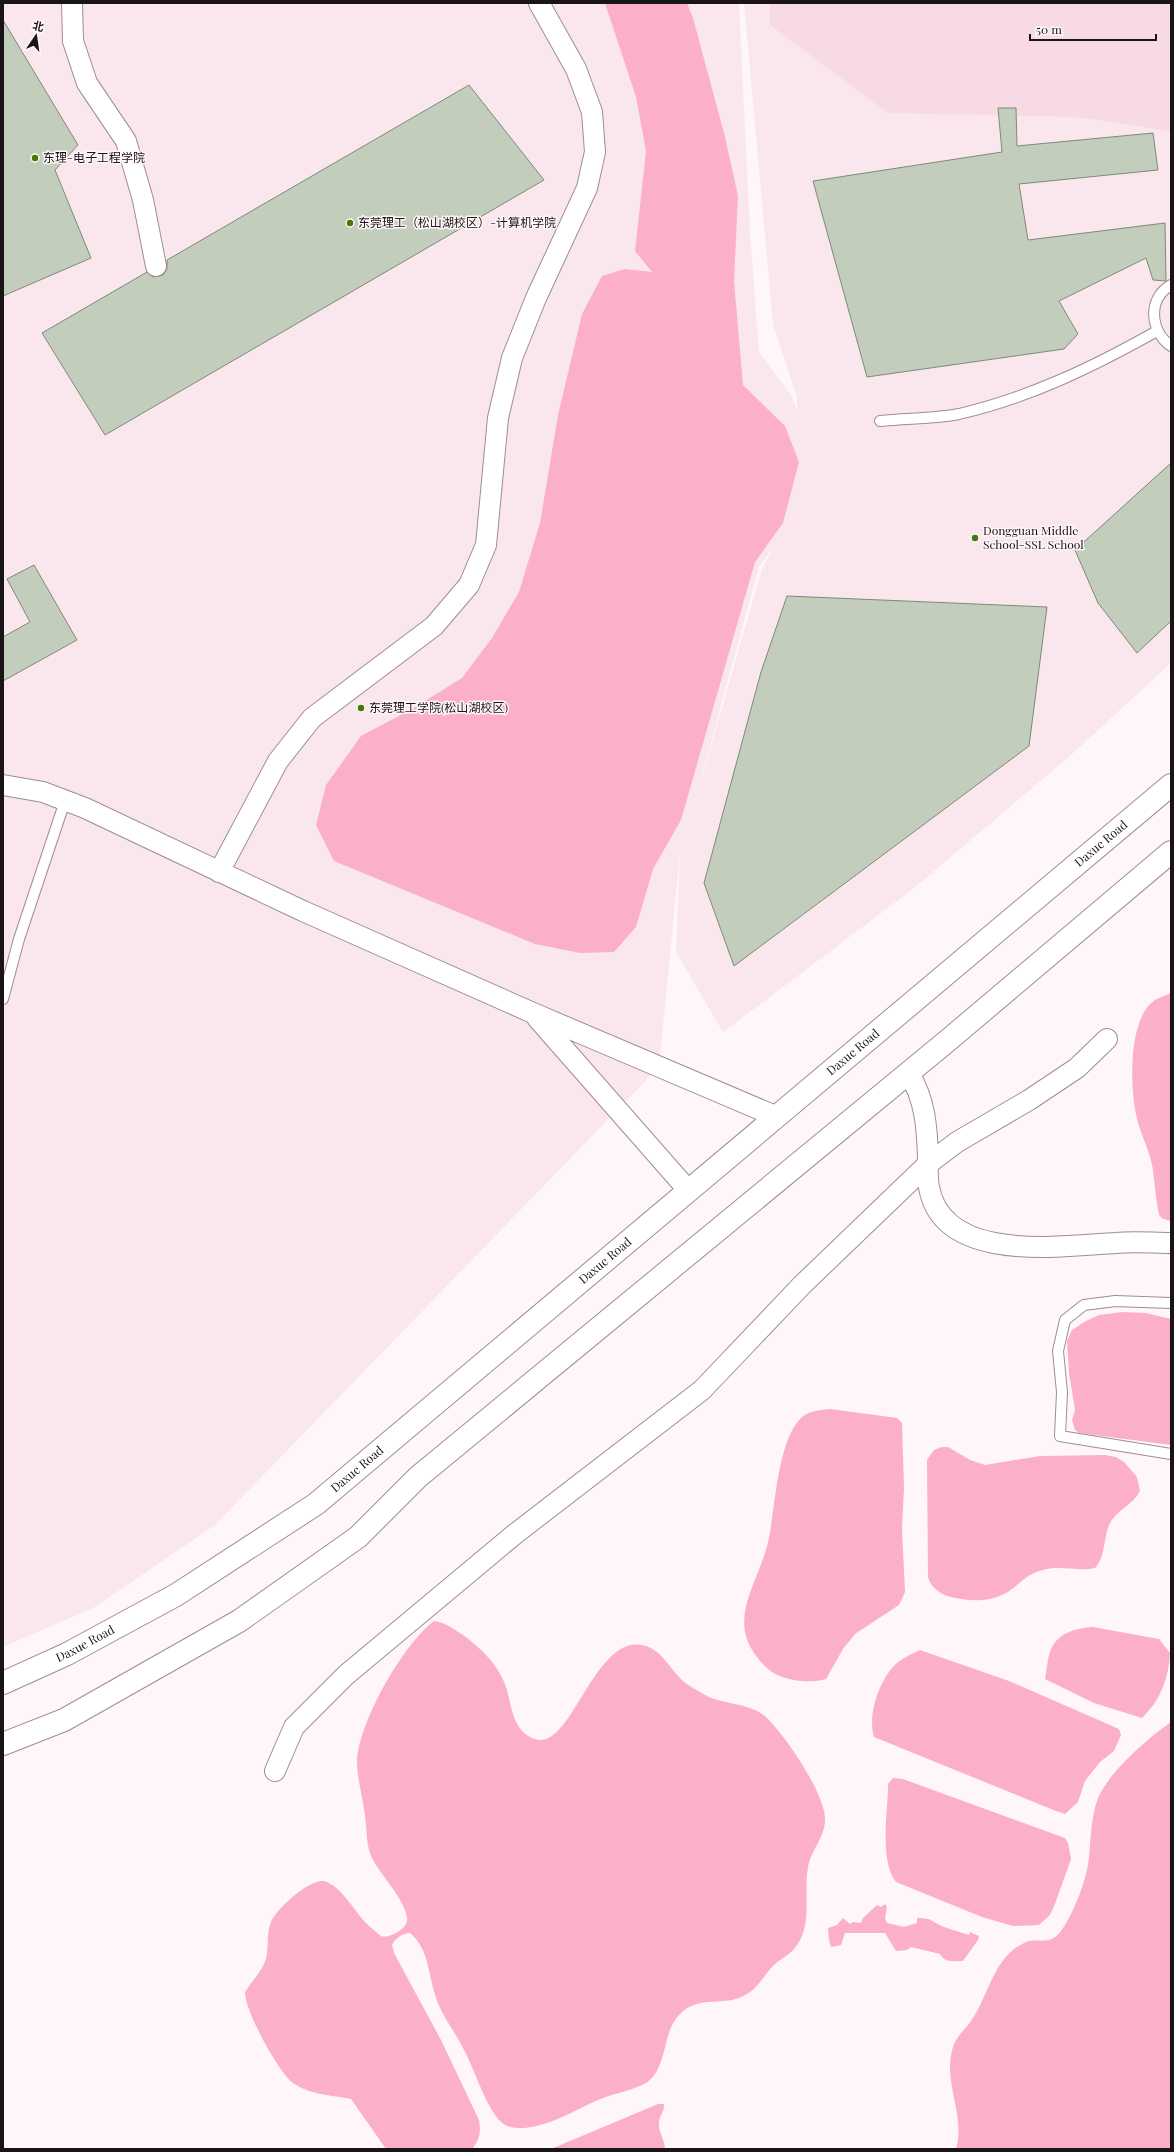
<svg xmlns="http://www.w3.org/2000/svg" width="1174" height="2152" viewBox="0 0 1174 2152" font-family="'Playfair Display','Noto Sans SC',serif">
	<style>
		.built { fill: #f9e7ed; fill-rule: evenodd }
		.green { fill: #f7dae3 }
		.water { fill: #fcafca }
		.building { fill: #c2cdbc; stroke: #7f8979 }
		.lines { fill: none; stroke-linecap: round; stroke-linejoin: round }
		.lane-casing { stroke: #a08c92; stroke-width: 12 }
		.street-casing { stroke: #a08c92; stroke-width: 22 }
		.primary-casing { stroke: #a08c92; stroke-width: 24 }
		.lane { stroke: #fff; stroke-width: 10 }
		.street { stroke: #fff; stroke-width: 20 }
		.primary { stroke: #fff; stroke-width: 22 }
		.poi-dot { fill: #447909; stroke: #fff6f9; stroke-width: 1.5 }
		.labels { text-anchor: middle; stroke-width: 3; stroke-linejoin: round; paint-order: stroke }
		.poi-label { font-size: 12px; fill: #1b1416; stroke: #fff6f9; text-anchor: start }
		.street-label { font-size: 12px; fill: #1b1416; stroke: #fff6f9 }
	</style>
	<rect width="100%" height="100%" fill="#fff6f9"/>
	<path class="built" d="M3,3H739L750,233L759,352L792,397L797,411V398L773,324L744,3H1171V663L1071,755L913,889L723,1032L676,952L680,853L659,1067L215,1525L95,1607L3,1647ZM774,546L762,569L693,808L759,567Z"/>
	<path class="green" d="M770,3H1171V131L1077,117L888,113L770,25Z"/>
	<path class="water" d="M605,3H687L693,18L725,137L738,196L734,281L743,385L785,426L799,462L783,523L755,562L681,820L653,869L636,927L614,952L580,953L535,944L334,861L316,825L326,785L361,736L412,709L462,678L492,638L519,592L540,523L558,415L582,314L602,276L625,269L652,272L635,251L646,151L636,97Z
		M1171,993V1221C1167,1220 1162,1219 1160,1216C1157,1213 1154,1173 1152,1165C1149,1149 1141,1135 1137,1119C1130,1090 1128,1027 1150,1004C1155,999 1164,996 1171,993Z
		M1122,1312L1146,1313L1171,1319V1445L1079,1433L1075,1430L1072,1420L1075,1410L1069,1373L1067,1341L1072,1330L1086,1321L1099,1315Z
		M830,1409L897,1418L902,1423L904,1488L902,1529L905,1592L899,1605L855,1634L843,1649L826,1679C808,1684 782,1681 768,1669C719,1624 759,1587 769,1538C775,1507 778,1440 801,1418C808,1411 820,1410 830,1409Z
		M942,1447H948L970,1460L985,1465L1040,1456L1105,1455L1116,1457L1124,1462L1137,1477L1140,1491C1133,1505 1117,1510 1110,1523C1103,1537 1106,1557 1095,1568C1078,1572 1060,1565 1043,1570C1025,1574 1018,1587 1004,1594C986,1603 966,1601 947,1596C939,1593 930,1586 928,1577L927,1460L934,1450Z
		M434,1621C445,1622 454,1629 463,1635C480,1647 497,1664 505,1684C512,1703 511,1731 535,1739C572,1752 595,1629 646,1646C661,1651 668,1665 679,1677C684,1683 693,1688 700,1692C720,1706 748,1701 766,1717C785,1735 824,1792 825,1818C826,1836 811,1850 808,1867C803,1894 814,1926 794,1949C788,1956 780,1959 774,1965C764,1975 759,1987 747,1994C726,2008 699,1994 680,2014C664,2030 667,2056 655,2074C653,2077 649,2081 646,2083C634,2090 616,2093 603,2098C580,2107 560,2121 536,2126C528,2128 519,2129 510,2127C504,2125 499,2121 495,2115C482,2096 475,2071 464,2050C456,2033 442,2016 436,1998C428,1976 430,1950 410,1933C403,1933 395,1938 392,1945L394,1953L441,2040L479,2120C481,2131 480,2140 472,2149H386L351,2099C331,2095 310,2095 293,2083C278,2072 244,2009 245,1992C252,1981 262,1971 266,1959C269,1947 266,1934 271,1922C276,1909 313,1875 327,1882C344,1890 354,1911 367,1924C371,1928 376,1932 381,1936C389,1939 409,1928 407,1918C405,1899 381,1876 372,1858C366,1846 367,1830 365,1816C363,1799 358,1782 357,1765C356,1726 403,1644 434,1621Z
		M1093,1627L1159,1639L1170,1653C1169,1678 1160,1701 1142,1718L1094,1703L1045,1679C1047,1670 1047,1660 1050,1652C1056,1633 1076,1628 1093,1627Z
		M920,1650L1009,1681L1119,1729L1121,1735L1114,1751L1100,1762L1085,1781L1078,1802L1065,1814L1056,1811L874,1737C867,1715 880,1677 898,1662C905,1657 913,1653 920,1650Z
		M1171,1722V2149H956C966,2115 942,2082 953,2047C956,2036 967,2028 973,2018C990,1992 994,1956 1026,1942C1039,1937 1049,1947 1061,1931C1074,1913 1087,1879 1089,1857C1091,1837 1091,1817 1098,1798C1109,1772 1148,1738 1171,1722Z
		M893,1778L903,1779L1065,1838L1068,1843L1071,1859L1055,1904L1050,1915L1039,1925L1013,1926L982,1917L896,1882C880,1862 887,1815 888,1790V1784Z
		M885,1904L887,1907L885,1918L887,1923L904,1927L917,1923V1918C934,1918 931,1922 944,1927C952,1930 960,1932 969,1935L970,1932L979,1936L978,1940L963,1961C953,1961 945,1963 940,1954L911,1947L907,1950L896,1951L885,1933H845L841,1945L831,1947L829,1940L828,1928L837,1925L843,1918L850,1924L853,1922L861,1923L863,1918L877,1905L881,1907Z
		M658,2104H664C665,2111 659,2116 659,2123C658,2132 665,2140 665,2149H551Z"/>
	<path class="building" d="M3,20L78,145L55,170L91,258L3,296Z
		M469,85L544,180L105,435L42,333L147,272L153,277L163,275L167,269V260Z
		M998,108H1016L1017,146L1153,133L1158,170L1019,184L1028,240L1165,223L1166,281L1153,280L1146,258L1059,301L1078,334L1064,349L867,377L813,181L1002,152Z
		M1171,463V621L1137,653L1098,603L1075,550Z
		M34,565L77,640L3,681V637L30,622L7,579Z
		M787,596L1047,607L1029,746L734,966L704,883L761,672Z"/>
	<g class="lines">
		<g class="lane-casing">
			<path id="lane" d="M1171,285C1147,299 1150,331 1171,346
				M880,421C906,418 934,419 959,414C1029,398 1095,366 1157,331
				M3,999L19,939L65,801
				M1171,1303L1115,1301L1084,1305L1065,1320L1058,1351L1062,1392L1060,1436L1171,1454"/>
		</g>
		<g class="street-casing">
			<path id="street" d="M72,3L73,41L87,83L126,141L143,200L156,266
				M3,785L43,792L85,808L303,911L533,1013L775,1116
				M219,872L278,761L312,718L434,626L469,585L486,545L498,418L512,358L536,298L587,188L595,152L592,112L576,69L539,3
				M537,1018L688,1190
				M909,1073C925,1100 927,1126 928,1157C928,1167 927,1178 929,1187C942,1264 1061,1246 1116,1243C1134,1241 1153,1243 1171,1243
				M275,1771L294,1727L346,1675L515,1534L702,1390L802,1285L928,1164L957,1142L1029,1100L1077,1068L1107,1039"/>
		</g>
		<g class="primary-casing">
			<g id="primary">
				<path id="s1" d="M3,1683L67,1654L176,1595L316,1504L1171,785"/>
				<path d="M3,1744L64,1720L239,1621L358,1537L418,1477L946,1042L1171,852"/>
			</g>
		</g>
		<use href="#lane" class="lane"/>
		<use href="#street" class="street"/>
		<use href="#primary" class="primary"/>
	</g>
	<g class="poi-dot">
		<circle cx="35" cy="158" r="4"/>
		<circle cx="350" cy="223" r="4"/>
		<circle cx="975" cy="538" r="4"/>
		<circle cx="361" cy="708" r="4"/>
	</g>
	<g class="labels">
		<g class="poi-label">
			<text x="43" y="162">东理-电子工程学院</text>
			<text x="358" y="227">东莞理工（松山湖校区）-计算机学院</text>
			<text x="983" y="535">Dongguan Middle<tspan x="983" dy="14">School-SSL School</tspan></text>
			<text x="369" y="712">东莞理工学院(松山湖校区)</text>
		</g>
		<g class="street-label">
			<text dy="4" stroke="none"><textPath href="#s1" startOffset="1387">Daxue Road</textPath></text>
			<text dy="4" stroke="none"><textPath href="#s1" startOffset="1063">Daxue Road</textPath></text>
			<text dy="4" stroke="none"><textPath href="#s1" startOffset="739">Daxue Road</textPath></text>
			<text dy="4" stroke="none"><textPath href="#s1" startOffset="415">Daxue Road</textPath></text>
			<text dy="4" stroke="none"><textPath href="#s1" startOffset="91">Daxue Road</textPath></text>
		</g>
	</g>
	<rect width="1174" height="2152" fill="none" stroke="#1b1416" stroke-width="8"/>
	<g transform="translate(36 36) rotate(13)" stroke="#fff6f9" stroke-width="3" paint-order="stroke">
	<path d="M0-3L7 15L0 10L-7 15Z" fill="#1b1416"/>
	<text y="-6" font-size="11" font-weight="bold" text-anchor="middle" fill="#1b1416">北</text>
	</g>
	<path d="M1030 34v6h126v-6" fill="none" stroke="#1b1416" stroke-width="2"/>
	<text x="1036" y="34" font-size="12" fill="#1b1416" stroke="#fff6f9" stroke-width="3" paint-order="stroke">50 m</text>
</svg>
